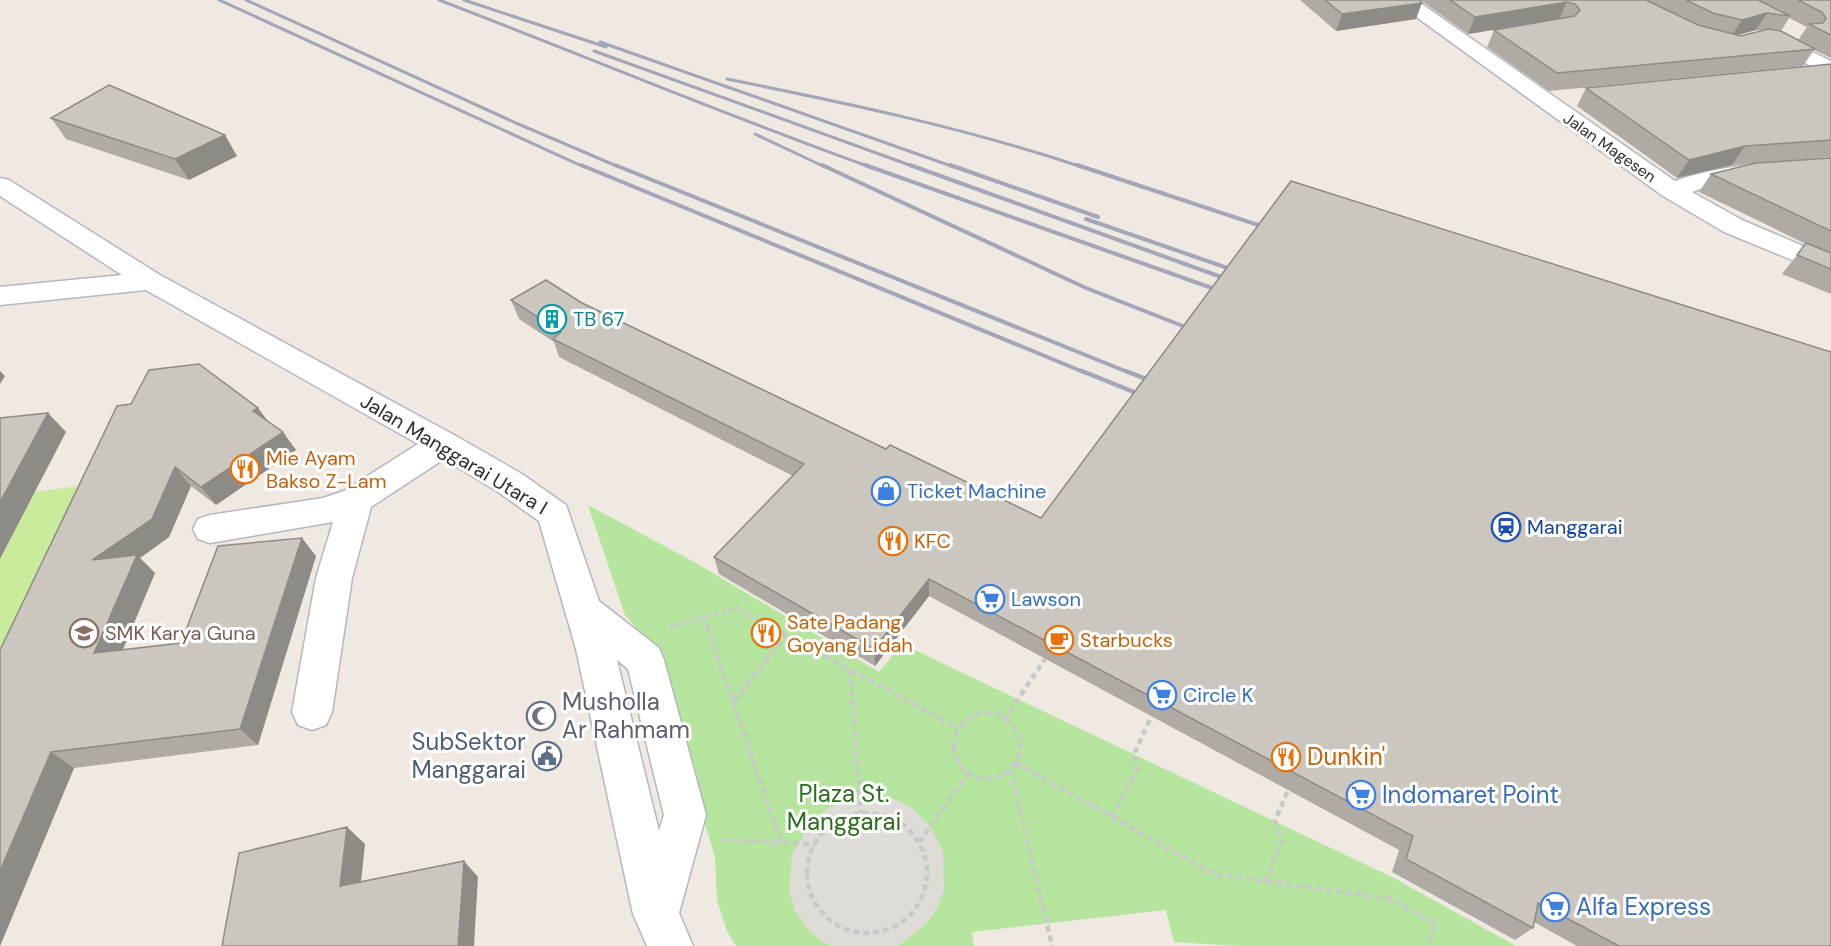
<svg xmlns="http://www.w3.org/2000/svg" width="1831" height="946" viewBox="0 0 1831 946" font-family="'DM Sans',sans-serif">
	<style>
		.green { fill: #b6e59e }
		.pitch { fill: #c9ec9a }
		.plaza { fill: #dfdcd8 }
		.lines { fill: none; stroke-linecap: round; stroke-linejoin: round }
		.minor-casing { stroke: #b4b7c1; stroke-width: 3 }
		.path-far1 { stroke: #c9c9c9; stroke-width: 4; stroke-dasharray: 4.5 3; stroke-linecap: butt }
		.path { stroke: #c9c9c9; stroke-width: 4.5; stroke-dasharray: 6 4; stroke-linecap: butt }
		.minor { fill: #fff; fill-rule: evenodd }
		.rail-far2 { stroke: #a3a6b8; stroke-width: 3 }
		.rail-far1 { stroke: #a3a6b8; stroke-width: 4 }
		.rail { stroke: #a3a6b8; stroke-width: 4.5 }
		.wall { fill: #afaba4; fill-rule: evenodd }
		.shaded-wall { fill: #8e8b86 }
		.building { fill: #cbc7bf; stroke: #8e8b86; stroke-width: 1.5 }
		.labels { text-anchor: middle; stroke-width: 6; stroke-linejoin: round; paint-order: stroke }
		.far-street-label { font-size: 16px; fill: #2e2e2e; stroke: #fff }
		.culture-label { font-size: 20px; fill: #0d838f; stroke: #fff; text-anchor: start }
		.street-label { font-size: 20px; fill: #2e2e2e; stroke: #fff }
		.food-label { font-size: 20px; fill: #c56008; stroke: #fff; text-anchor: start }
		.shop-label { font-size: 20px; fill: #366cbe; stroke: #fff; text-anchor: start }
		.transit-label { font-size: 20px; fill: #164399; stroke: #fff; text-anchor: start }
		.education-label { font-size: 20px; fill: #785e54; stroke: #fff; text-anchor: start }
		.near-worship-label { font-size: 24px; fill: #5b616d; stroke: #fff; text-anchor: start }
		.near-service-label { font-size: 24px; fill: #4e5e75; stroke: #fff; text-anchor: end }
		.near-food-label { font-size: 24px; fill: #c56008; stroke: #fff; text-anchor: start }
		.near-park-label { font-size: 24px; fill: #2c6e1b; stroke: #fff }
		.near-shop-label { font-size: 24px; fill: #366cbe; stroke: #fff; text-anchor: start }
	</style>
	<rect width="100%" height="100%" fill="#efe9e1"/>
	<path class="green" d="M588,505L696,563L879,672L902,644L1394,878L1516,946H1237L1174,942L1166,910L972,932L974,946H736L727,931L717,900L715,857L653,647L625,615Z"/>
	<path class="pitch" d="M107,482L0,708V559L35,492Z"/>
	<path class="plaza" d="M877,796L894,799L911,807L930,827L943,851L944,889L938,907L926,924L898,946H831L819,940L806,927L795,910L789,892L792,854L811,822L825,810L841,801Z"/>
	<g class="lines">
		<g class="minor-casing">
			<path id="minor" d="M1393,0H1416L1675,181C1725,163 1778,162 1831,159V173C1784,176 1736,175 1692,192L1742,220L1831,258V276L1724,232L1663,196Z
				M1770,32L1831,61V76L1763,42L1760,38L1763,34Z
				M0,178L9,180L160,275L454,435L522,474L566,505L599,601L659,648L664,660L706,815L679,913L693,946H647L633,914L576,649L539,521L498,492L444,459L371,507L352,578L332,712L326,725L312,730L298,725L292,712L316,578L333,522L210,543L198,539L193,529L198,519L210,515L323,498L344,491L418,444L146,290L0,305V287L122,275L0,196ZM617,660L628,669L664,815L659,831Z"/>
		</g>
		<path class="path-far1" d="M704,617L708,629
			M671,627L737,608L775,629"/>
		<path class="path" d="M707,627L782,844
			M772,627L958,728
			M850,670L861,813
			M734,701L786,635
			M954 746a33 33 0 1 1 66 0a33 33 0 1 1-66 0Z
			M1004,720L1045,659
			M1016,763L1214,874L1392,899L1436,924L1427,946
			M1011,770L1052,946
			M807 873a60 60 0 1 1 120 0a60 60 0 1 1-120 0Z
			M1112,817L1136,771L1135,752L1151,717
			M723,840L815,844
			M919,842L969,772
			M1266,882L1281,840L1275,821L1288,790"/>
		<use href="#minor" class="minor"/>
		<path class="rail-far2" d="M219,0L584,167
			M246,0L516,123L619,167
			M439,0C583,55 725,115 870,167
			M464,0L606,47
			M600,42L954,167
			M594,51L915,167
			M727,79C846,103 966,128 1082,167
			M755,134L825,167"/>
		<path class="rail-far1" d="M581,165L1086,373
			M615,165L1130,373
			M822,165L1086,288L1198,332
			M865,165L1226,293
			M910,165L1235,282
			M950,165L1098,217
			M1077,165L1273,230
			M1086,219L1242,273"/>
		<path class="rail" d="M1082,371L1151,399
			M1126,371L1161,385"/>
	</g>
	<path class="wall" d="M1300,0H1419L1416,19L1336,31Z
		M1420,0H1831V58L1814,50L1803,66L1549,91L1487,47L1494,30L1559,19L1468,34ZM1789,18L1807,27L1798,40L1781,31ZM1756,30L1762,31L1741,36L1737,35Z
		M1831,64V157L1732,165L1677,178L1577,106L1586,88Z
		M51,118L237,156L189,180L66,139Z
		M1831,158V294L1782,274L1806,244L1699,192L1711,174Z
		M511,300L582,303L886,449L1041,518L1831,946H1577L1534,922L1533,928L1515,940L1392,872L1399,850L929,596L875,666L719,574L714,557L793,476L559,357L554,342L519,319Z
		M117,406L258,408L268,422L296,450L216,505L191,486L169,537L140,558L155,573L123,650L181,643L316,556L258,745L74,768L0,946Z"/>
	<path class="shaded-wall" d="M1567,2L1559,19L1468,34L1475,17Z
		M1422,3L1416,19L1336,31L1342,14Z
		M1767,13L1756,30L1731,37L1742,20Z
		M225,135L237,156L189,180L175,159Z
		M1745,146L1732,165L1677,178L1689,160Z
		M0,371L5,376L0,384Z
		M258,408L272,427L253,411Z
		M48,413L66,432L0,559V502Z
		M283,432L296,450L216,505L201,487Z
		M175,467L191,486L169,537L140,558L155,573L114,670L94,653L92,560Z
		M302,538L316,556L258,745L240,729Z
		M929,579V596L875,666L874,649Z
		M51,752L74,768L0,946V871Z
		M347,827L365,844L359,901L340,886Z
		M464,861L478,877L474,946H458Z"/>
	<path class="building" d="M1325,0H1419L1422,3L1342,14Z
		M1450,0H1646L1698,25L1741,36L1768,29L1781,31L1815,49L1557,73L1494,30L1575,16L1580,10L1575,4L1567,2L1475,17Z
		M1686,0H1758L1790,16L1767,13L1742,20L1713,13Z
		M1798,0H1831V35L1809,24L1823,23L1826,18L1822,12Z
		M1831,64V140L1745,146L1689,160L1586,88Z
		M109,85L225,135L175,159L51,118Z
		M1831,158V231L1711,174L1756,163Z
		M1291,181L1831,352V946H1619L1538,903L1533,928L1406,859L1413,836L929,579L874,649L714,557L804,464L553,339L561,332L511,300L546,280L582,303L886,449L890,445L1041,518Z
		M1806,243L1831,253V269L1797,255Z
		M199,364L258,408L253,411L283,432L201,487L175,467L152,519L92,560L137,555L94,653L181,643L218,546L302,538L240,729L51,752L0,871V650L117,406L131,404L149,370Z
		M48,413L0,502V418Z
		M347,827L340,886L464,861L458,946H222L239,853Z"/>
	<defs>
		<g id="building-ring" transform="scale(1.5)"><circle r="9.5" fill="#fff" stroke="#0f9aa8" stroke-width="1.5"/><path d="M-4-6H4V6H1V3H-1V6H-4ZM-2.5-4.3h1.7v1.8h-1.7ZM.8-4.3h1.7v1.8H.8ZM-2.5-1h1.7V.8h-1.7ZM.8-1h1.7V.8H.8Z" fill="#0f9aa8"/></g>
		<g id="restaurant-ring" transform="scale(1.5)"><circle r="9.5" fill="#fff" stroke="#e8710a" stroke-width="1.5"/><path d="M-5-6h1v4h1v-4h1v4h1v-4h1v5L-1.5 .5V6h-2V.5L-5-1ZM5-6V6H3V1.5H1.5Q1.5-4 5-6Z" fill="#e8710a"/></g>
		<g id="shop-ring" transform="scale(1.5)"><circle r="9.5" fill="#fff" stroke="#3f7fe0" stroke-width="1.5"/><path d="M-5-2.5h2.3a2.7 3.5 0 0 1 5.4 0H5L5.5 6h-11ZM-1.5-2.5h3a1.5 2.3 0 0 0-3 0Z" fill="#3f7fe0"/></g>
		<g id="station-ring" transform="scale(1.5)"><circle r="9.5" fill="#fff" stroke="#1a4fb4" stroke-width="1.5"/><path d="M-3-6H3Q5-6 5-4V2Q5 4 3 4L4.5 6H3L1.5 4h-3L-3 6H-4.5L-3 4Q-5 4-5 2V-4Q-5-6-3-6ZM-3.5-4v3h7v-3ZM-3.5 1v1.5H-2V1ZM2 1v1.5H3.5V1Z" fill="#1a4fb4"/></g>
		<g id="supermarket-ring" transform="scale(1.5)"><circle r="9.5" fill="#fff" stroke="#3f7fe0" stroke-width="1.5"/><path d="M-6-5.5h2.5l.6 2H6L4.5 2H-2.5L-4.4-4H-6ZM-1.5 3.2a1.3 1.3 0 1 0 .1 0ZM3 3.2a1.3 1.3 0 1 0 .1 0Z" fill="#3f7fe0"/></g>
		<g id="school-ring" transform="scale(1.5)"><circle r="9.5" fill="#fff" stroke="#8d6e63" stroke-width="1.5"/><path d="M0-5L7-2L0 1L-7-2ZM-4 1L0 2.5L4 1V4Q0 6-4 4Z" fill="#8d6e63"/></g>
		<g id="cafe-ring" transform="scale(1.5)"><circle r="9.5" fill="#fff" stroke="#e8710a" stroke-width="1.5"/><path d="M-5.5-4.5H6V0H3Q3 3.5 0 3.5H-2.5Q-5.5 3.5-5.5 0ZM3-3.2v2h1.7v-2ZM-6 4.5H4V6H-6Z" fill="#e8710a"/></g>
		<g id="mosque-ring" transform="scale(1.5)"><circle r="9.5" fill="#fff" stroke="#6b7280" stroke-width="1.5"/><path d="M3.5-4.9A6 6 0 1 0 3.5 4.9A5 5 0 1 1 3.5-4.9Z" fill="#6b7280"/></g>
		<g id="civic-ring" transform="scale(1.5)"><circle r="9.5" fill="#fff" stroke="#5c6f8a" stroke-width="1.5"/><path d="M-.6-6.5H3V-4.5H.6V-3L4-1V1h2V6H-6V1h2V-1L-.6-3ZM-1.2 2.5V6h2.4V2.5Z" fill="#5c6f8a"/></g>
	</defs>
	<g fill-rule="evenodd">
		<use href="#building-ring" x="552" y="319"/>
		<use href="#restaurant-ring" x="245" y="469"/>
		<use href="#shop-ring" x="886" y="491"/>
		<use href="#station-ring" x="1506" y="527"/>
		<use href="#restaurant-ring" x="893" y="541"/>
		<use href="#supermarket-ring" x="990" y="599"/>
		<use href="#school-ring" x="84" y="633"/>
		<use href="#restaurant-ring" x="766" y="633"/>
		<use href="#cafe-ring" x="1059" y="640"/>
		<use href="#supermarket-ring" x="1162" y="695"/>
		<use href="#mosque-ring" x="541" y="716"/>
		<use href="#civic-ring" x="547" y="756"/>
		<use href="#restaurant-ring" x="1286" y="757"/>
		<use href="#supermarket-ring" x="1361" y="795"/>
		<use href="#supermarket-ring" x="1555" y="907"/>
	</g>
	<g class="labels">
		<g class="far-street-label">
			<text transform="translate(1610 147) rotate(35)" y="6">Jalan Magesen</text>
		</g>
		<g class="culture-label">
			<text x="573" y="326">TB 67</text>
		</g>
		<g class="street-label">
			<text transform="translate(454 454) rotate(31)" y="7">Jalan Manggarai Utara I</text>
		</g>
		<g class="food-label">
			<text x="266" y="465">Mie Ayam<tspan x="266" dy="23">Bakso Z-Lam</tspan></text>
			<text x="914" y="548">KFC</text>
			<text x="787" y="629">Sate Padang<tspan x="787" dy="23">Goyang Lidah</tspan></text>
			<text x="1080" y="647">Starbucks</text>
		</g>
		<g class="shop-label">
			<text x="907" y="498">Ticket Machine</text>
			<text x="1011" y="606">Lawson</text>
			<text x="1183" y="702">Circle K</text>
		</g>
		<g class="transit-label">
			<text x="1527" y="534">Manggarai</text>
		</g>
		<g class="education-label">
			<text x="105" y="640">SMK Karya Guna</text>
		</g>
		<g class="near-worship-label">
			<text x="562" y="710">Musholla<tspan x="562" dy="28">Ar Rahmam</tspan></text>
		</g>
		<g class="near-service-label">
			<text x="526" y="750">SubSektor<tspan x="526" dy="28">Manggarai</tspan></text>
		</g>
		<g class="near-food-label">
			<text x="1307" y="765">Dunkin'</text>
		</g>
		<g class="near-park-label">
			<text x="844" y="802">Plaza St.<tspan x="844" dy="28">Manggarai</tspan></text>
		</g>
		<g class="near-shop-label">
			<text x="1382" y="803">Indomaret Point</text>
			<text x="1576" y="915">Alfa Express</text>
		</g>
	</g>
</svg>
